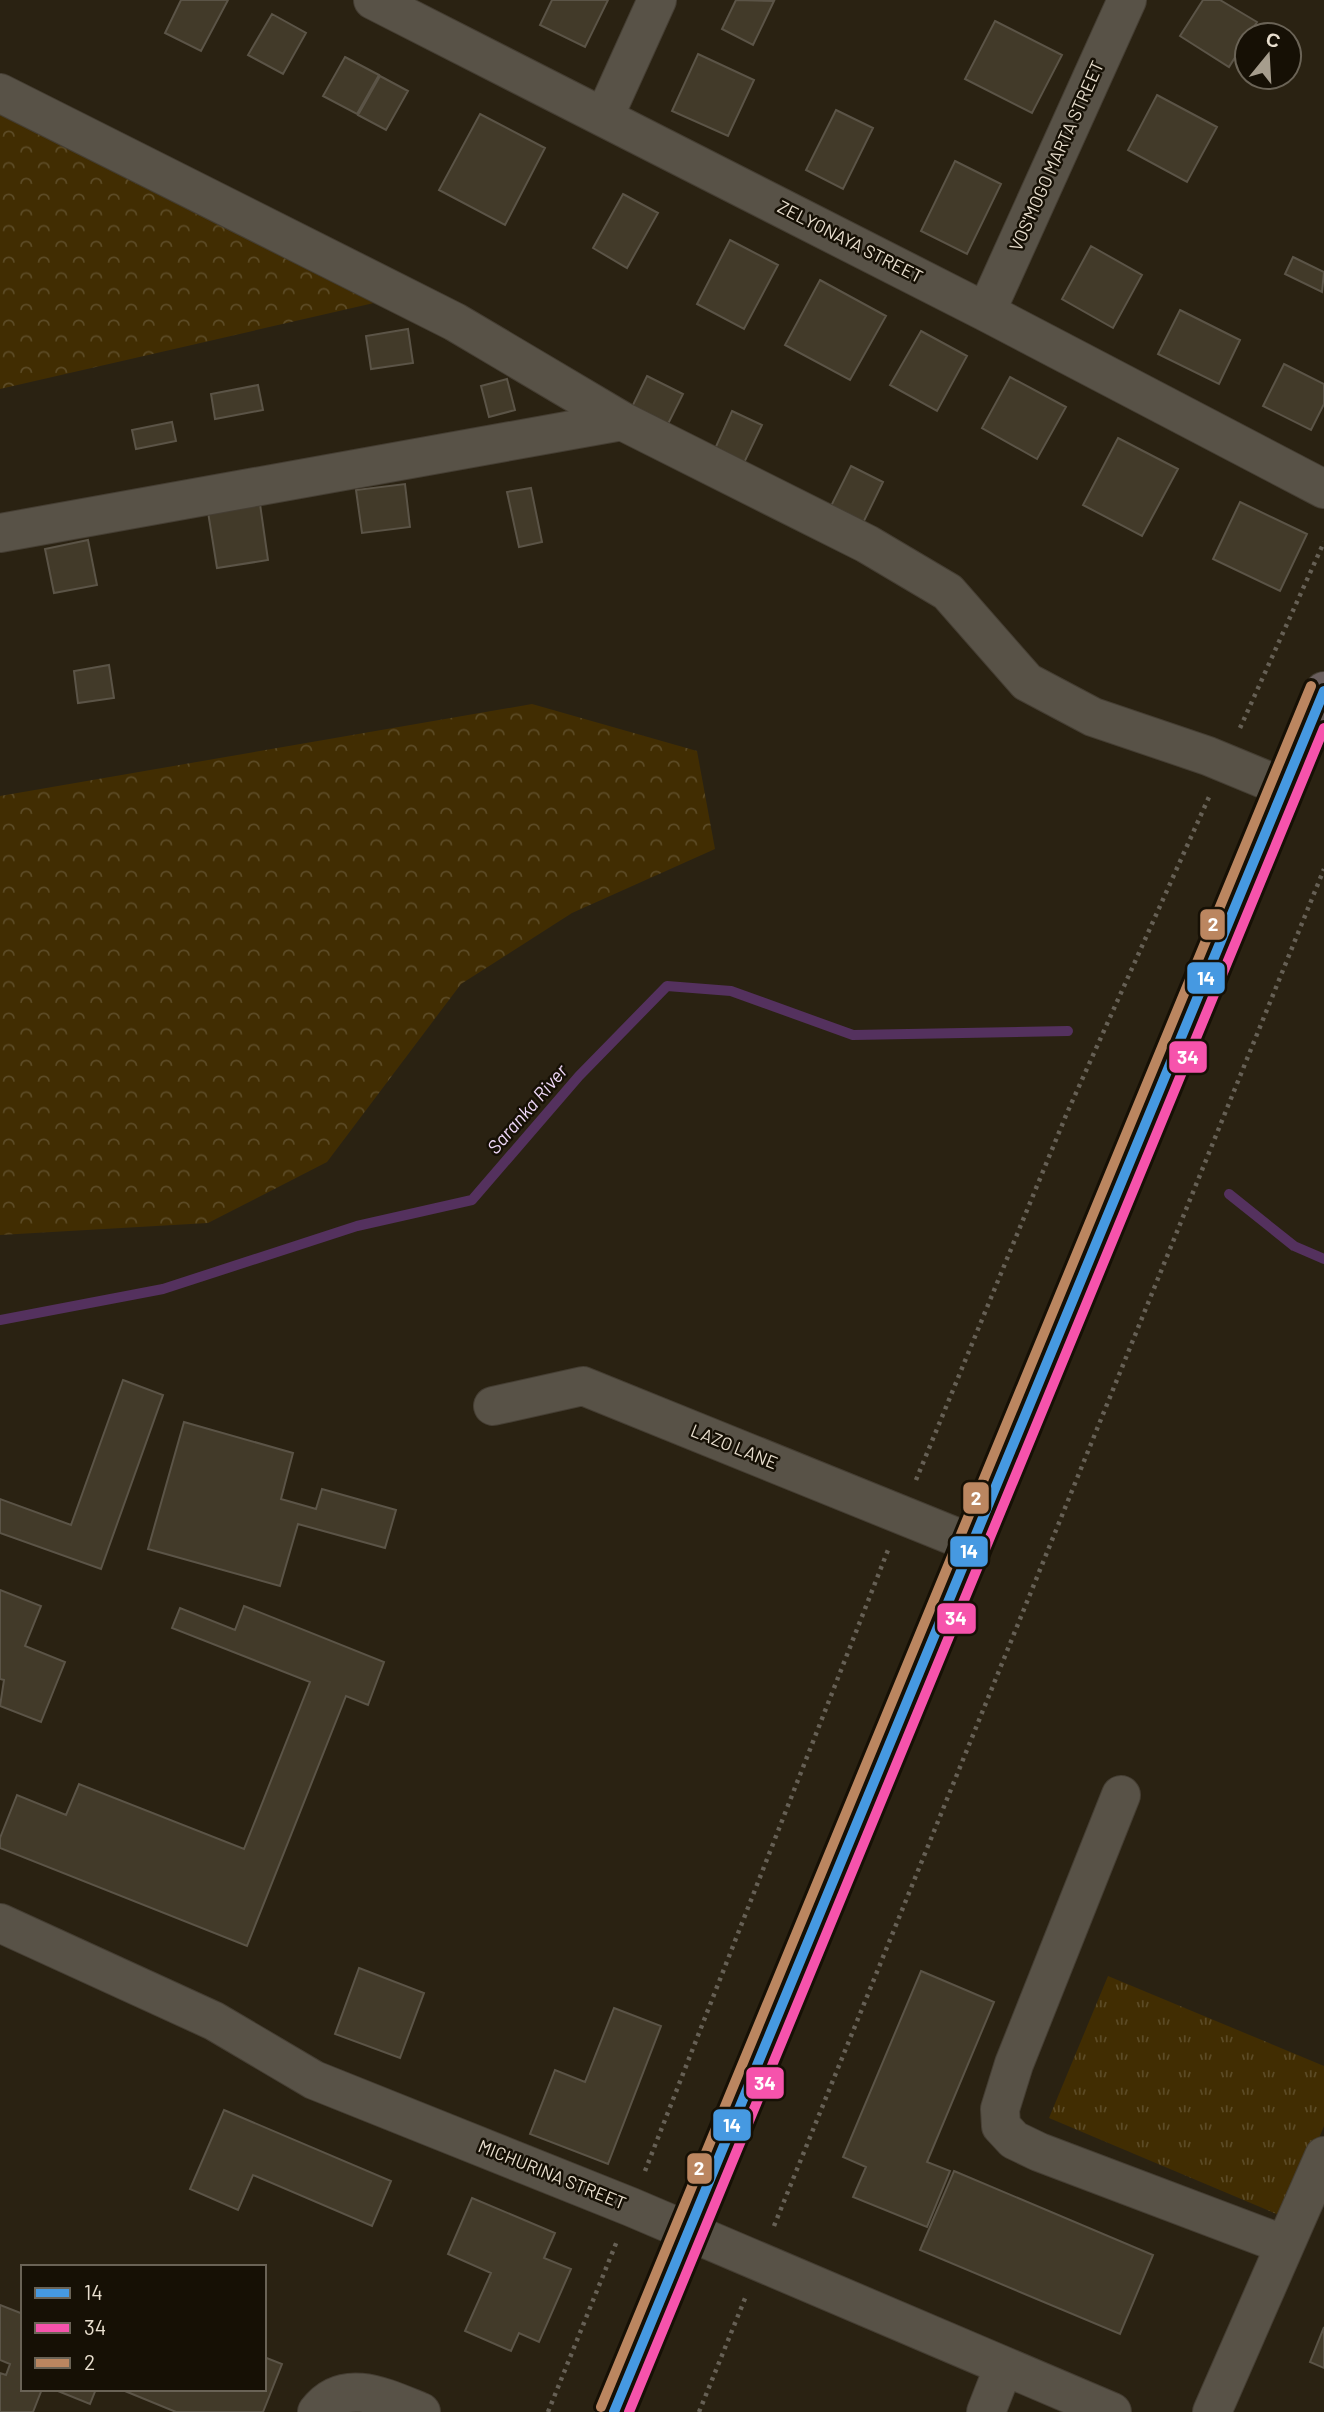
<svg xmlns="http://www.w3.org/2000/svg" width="1324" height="2412" viewBox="0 0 1324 2412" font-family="Barlow,sans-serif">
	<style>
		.forest { fill: url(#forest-crowns) }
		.park { fill: url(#park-tufts) }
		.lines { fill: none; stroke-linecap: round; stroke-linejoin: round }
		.stream { stroke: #54315e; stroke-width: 10 }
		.building { fill: #423a29; stroke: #5b5447; stroke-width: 2 }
		.minor-casing { stroke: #453e33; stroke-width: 40 }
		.major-casing { stroke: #453e33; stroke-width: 40 }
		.path { stroke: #666055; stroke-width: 4.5; stroke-dasharray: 3.5 5; stroke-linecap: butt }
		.minor { stroke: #585247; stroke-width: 38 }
		.major { stroke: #695e5d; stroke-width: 38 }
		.bus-1-casing { stroke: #161005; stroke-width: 16 }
		.bus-2-casing { stroke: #161005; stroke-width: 16 }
		.bus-3-casing { stroke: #161005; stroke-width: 16 }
		.bus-1 { stroke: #4699e1; stroke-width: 10 }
		.bus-2 { stroke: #f653ac; stroke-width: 10 }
		.bus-3 { stroke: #bb8660; stroke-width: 10 }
		.labels { text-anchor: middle; stroke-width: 5; stroke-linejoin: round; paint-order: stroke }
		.street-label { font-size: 18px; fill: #e9dfcf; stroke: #161005 }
		.water-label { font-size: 19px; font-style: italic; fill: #f0d9f9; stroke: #161005 }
		.line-badge { stroke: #161005; stroke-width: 2.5 }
		.badge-label { font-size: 19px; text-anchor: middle; font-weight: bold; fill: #fff }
	</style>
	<defs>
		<pattern id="forest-crowns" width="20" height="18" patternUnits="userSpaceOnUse" patternTransform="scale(1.75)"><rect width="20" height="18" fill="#412d02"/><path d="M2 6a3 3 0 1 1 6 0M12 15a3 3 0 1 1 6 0" fill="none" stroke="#5c4b26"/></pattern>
		<pattern id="park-tufts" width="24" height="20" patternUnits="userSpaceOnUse" patternTransform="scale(1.75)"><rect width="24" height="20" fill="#412d02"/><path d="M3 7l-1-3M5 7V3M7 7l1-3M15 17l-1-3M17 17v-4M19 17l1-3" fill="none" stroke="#5c4b26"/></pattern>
	</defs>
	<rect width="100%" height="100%" fill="#2a2212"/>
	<path class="forest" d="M0,103L387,300L0,389Z
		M532,704L697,751L715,849L572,913L461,984L327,1162L208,1223L0,1235V796Z"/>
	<path class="park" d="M1108,1976L1324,2066V2126L1286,2218L1049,2118Z"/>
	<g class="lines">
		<path class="stream" d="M1229,1194L1294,1246L1324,1259
			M0,1320L163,1289L357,1226L472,1200L579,1076L667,986L731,991L853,1035L1068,1031"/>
	</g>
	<path class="building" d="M181,0H228L201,51L165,33Z
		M552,0H608L585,47L540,25Z
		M736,0L774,1L753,45L722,29Z
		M1203,0H1220L1257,22L1229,67L1180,36Z
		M272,14L306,33L283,74L248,55Z
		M995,21L1062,55L1032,113L965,79Z
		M698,54L754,80L728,136L672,111Z
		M345,57L379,75L357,114L323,96Z
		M380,76L408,91L386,130L358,115Z
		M1157,95L1217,127L1187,182L1128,150Z
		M836,110L873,128L843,189L806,170Z
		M480,114L545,148L505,225L439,190Z
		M955,161L1001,184L967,254L921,231Z
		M623,194L658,213L627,268L593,248Z
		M730,240L778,265L744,329L697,304Z
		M1091,246L1142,275L1113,328L1062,299Z
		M1293,257L1324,272L1322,292L1285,274Z
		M820,280L886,316L850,380L785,345Z
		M1180,310L1240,340L1219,384L1158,354Z
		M408,329L413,363L371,369L366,336Z
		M921,331L967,356L937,411L890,385Z
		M1284,364L1324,384V404L1311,430L1263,406Z
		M647,376L683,394L668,424L632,407Z
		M1010,377L1066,407L1037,459L982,428Z
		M507,379L515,410L489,417L481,386Z
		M258,385L263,410L215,419L211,394Z
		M732,411L762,425L743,465L714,451Z
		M172,422L176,441L136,449L132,430Z
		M1118,438L1178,469L1142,536L1083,505Z
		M851,466L883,482L863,523L831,506Z
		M405,484L410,527L362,533L356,490Z
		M531,488L542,542L519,547L507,492Z
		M1240,502L1307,534L1280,591L1213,559Z
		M260,504L268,560L217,568L208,512Z
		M88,540L97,585L54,593L45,549Z
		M109,665L114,698L78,703L74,671Z
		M123,1380L163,1395L101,1569L0,1533V1499L71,1525Z
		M184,1422L293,1453L281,1499L316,1509L322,1489L396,1510L385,1548L298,1524L280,1586L148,1549Z
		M0,1590L41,1606L25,1646L65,1662L41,1722L0,1706L4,1680L0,1679Z
		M244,1606L384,1662L368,1705L346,1696L247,1946L0,1848V1838L17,1795L66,1815L79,1784L244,1849L310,1682L172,1628L180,1608L235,1630Z
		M359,1968L424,1993L400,2058L335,2034Z
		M921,1971L994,2002L927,2162L950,2171L927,2227L853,2197L866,2167L843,2157Z
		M614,2008L661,2026L608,2164L530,2134L555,2070L585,2082Z
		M224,2110L391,2181L372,2226L253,2175L238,2210L190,2189Z
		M954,2171L1153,2255L1120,2334L920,2250Z
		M472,2198L555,2233L544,2258L571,2269L539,2342L519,2333L511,2351L465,2331L491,2273L448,2254Z
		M0,2305L23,2314V2389H42L33,2412H0V2373L6,2375L10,2364L0,2360Z
		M1324,2327V2368L1310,2362Z
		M264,2357L282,2364L263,2412H176L120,2389H264Z
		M53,2389H96L90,2404Z"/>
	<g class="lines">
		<g class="minor-casing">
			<path id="minor" d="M373,0L986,312L1324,489
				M0,93L455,322L622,421L867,544L948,592L1027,682L1093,717L1208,756L1283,787
				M604,117L657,0
				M986,312L1127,0
				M0,533L622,421
				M493,1406L583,1386L971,1543
				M1121,1795L1014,2064L1000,2109L1001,2126L1014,2140L1039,2152L1285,2245
				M0,1923L214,2021L314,2080L631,2207L1112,2412
				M317,2412C344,2376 386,2398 421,2412
				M986,2412L1004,2366
				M1212,2412L1324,2156"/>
		</g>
		<g class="major-casing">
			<path id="major" d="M614,2412L1324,691"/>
		</g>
		<path class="path" d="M1240,728L1324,542
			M916,1480L1067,1113L1209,797
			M645,2171L888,1550
			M774,2226L1324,869
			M548,2412L617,2241
			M699,2412L746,2296"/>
		<use href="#minor" class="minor"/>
		<use href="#major" class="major"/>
		<g class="bus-1-casing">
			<path id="bus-1" d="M614,2412L1324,691"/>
		</g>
		<g class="bus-2-casing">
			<path id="bus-2" d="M629,2412L1324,728"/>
		</g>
		<g class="bus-3-casing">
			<path id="bus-3" d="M601,2407L1311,686"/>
		</g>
		<use href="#bus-1" class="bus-1"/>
		<use href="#bus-2" class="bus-2"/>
		<use href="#bus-3" class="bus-3"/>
	</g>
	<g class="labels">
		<g class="street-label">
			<text transform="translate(1057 156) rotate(-66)" y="6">VOS'MOGO MARTA STREET</text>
			<text transform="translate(850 242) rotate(27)" y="6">ZELYONAYA STREET</text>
			<text transform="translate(734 1447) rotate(22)" y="6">LAZO LANE</text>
			<text transform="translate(552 2175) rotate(22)" y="6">MICHURINA STREET</text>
		</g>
		<g class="water-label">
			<text transform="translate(527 1109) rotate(-49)" y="7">Saranka River</text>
		</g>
	</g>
	<g class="line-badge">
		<rect x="1199" y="908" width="27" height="33" rx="7" fill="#bb8660"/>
		<rect x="1186" y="961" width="40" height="34" rx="7" fill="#4699e1"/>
		<rect x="1168" y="1040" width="40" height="34" rx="7" fill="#f653ac"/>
		<rect x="962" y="1481" width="28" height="34" rx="7" fill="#bb8660"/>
		<rect x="949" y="1535" width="40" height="33" rx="7" fill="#4699e1"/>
		<rect x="936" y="1602" width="41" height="33" rx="7" fill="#f653ac"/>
		<rect x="745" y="2066" width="40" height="34" rx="7" fill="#f653ac"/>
		<rect x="712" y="2108" width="40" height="34" rx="7" fill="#4699e1"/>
		<rect x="686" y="2152" width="27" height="33" rx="7" fill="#bb8660"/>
	</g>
	<g class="badge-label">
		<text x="1213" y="931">2</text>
		<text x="1206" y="985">14</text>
		<text x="1188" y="1064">34</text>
		<text x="976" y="1505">2</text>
		<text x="969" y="1558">14</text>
		<text x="956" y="1625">34</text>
		<text x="765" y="2090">34</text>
		<text x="732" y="2132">14</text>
		<text x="699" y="2175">2</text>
	</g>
	<rect x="21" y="2265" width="245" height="126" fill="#161005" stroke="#6a6356" stroke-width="2"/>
	<rect x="35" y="2288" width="35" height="10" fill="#4699e1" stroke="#6a6356" stroke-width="2"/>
	<text x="84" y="2300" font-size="21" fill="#e9dfcf">14</text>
	<rect x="35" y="2323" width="35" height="10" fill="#f653ac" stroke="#6a6356" stroke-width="2"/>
	<text x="84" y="2335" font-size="21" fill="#e9dfcf">34</text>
	<rect x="35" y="2358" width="35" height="10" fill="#bb8660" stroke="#6a6356" stroke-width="2"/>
	<text x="84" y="2370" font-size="21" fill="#e9dfcf">2</text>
	<g transform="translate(1268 56) rotate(18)"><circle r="33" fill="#161005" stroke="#6a6356" stroke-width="2"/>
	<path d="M0-5L12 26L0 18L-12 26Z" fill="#a69d8d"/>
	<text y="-10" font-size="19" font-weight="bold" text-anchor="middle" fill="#e9dfcf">С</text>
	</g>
</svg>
